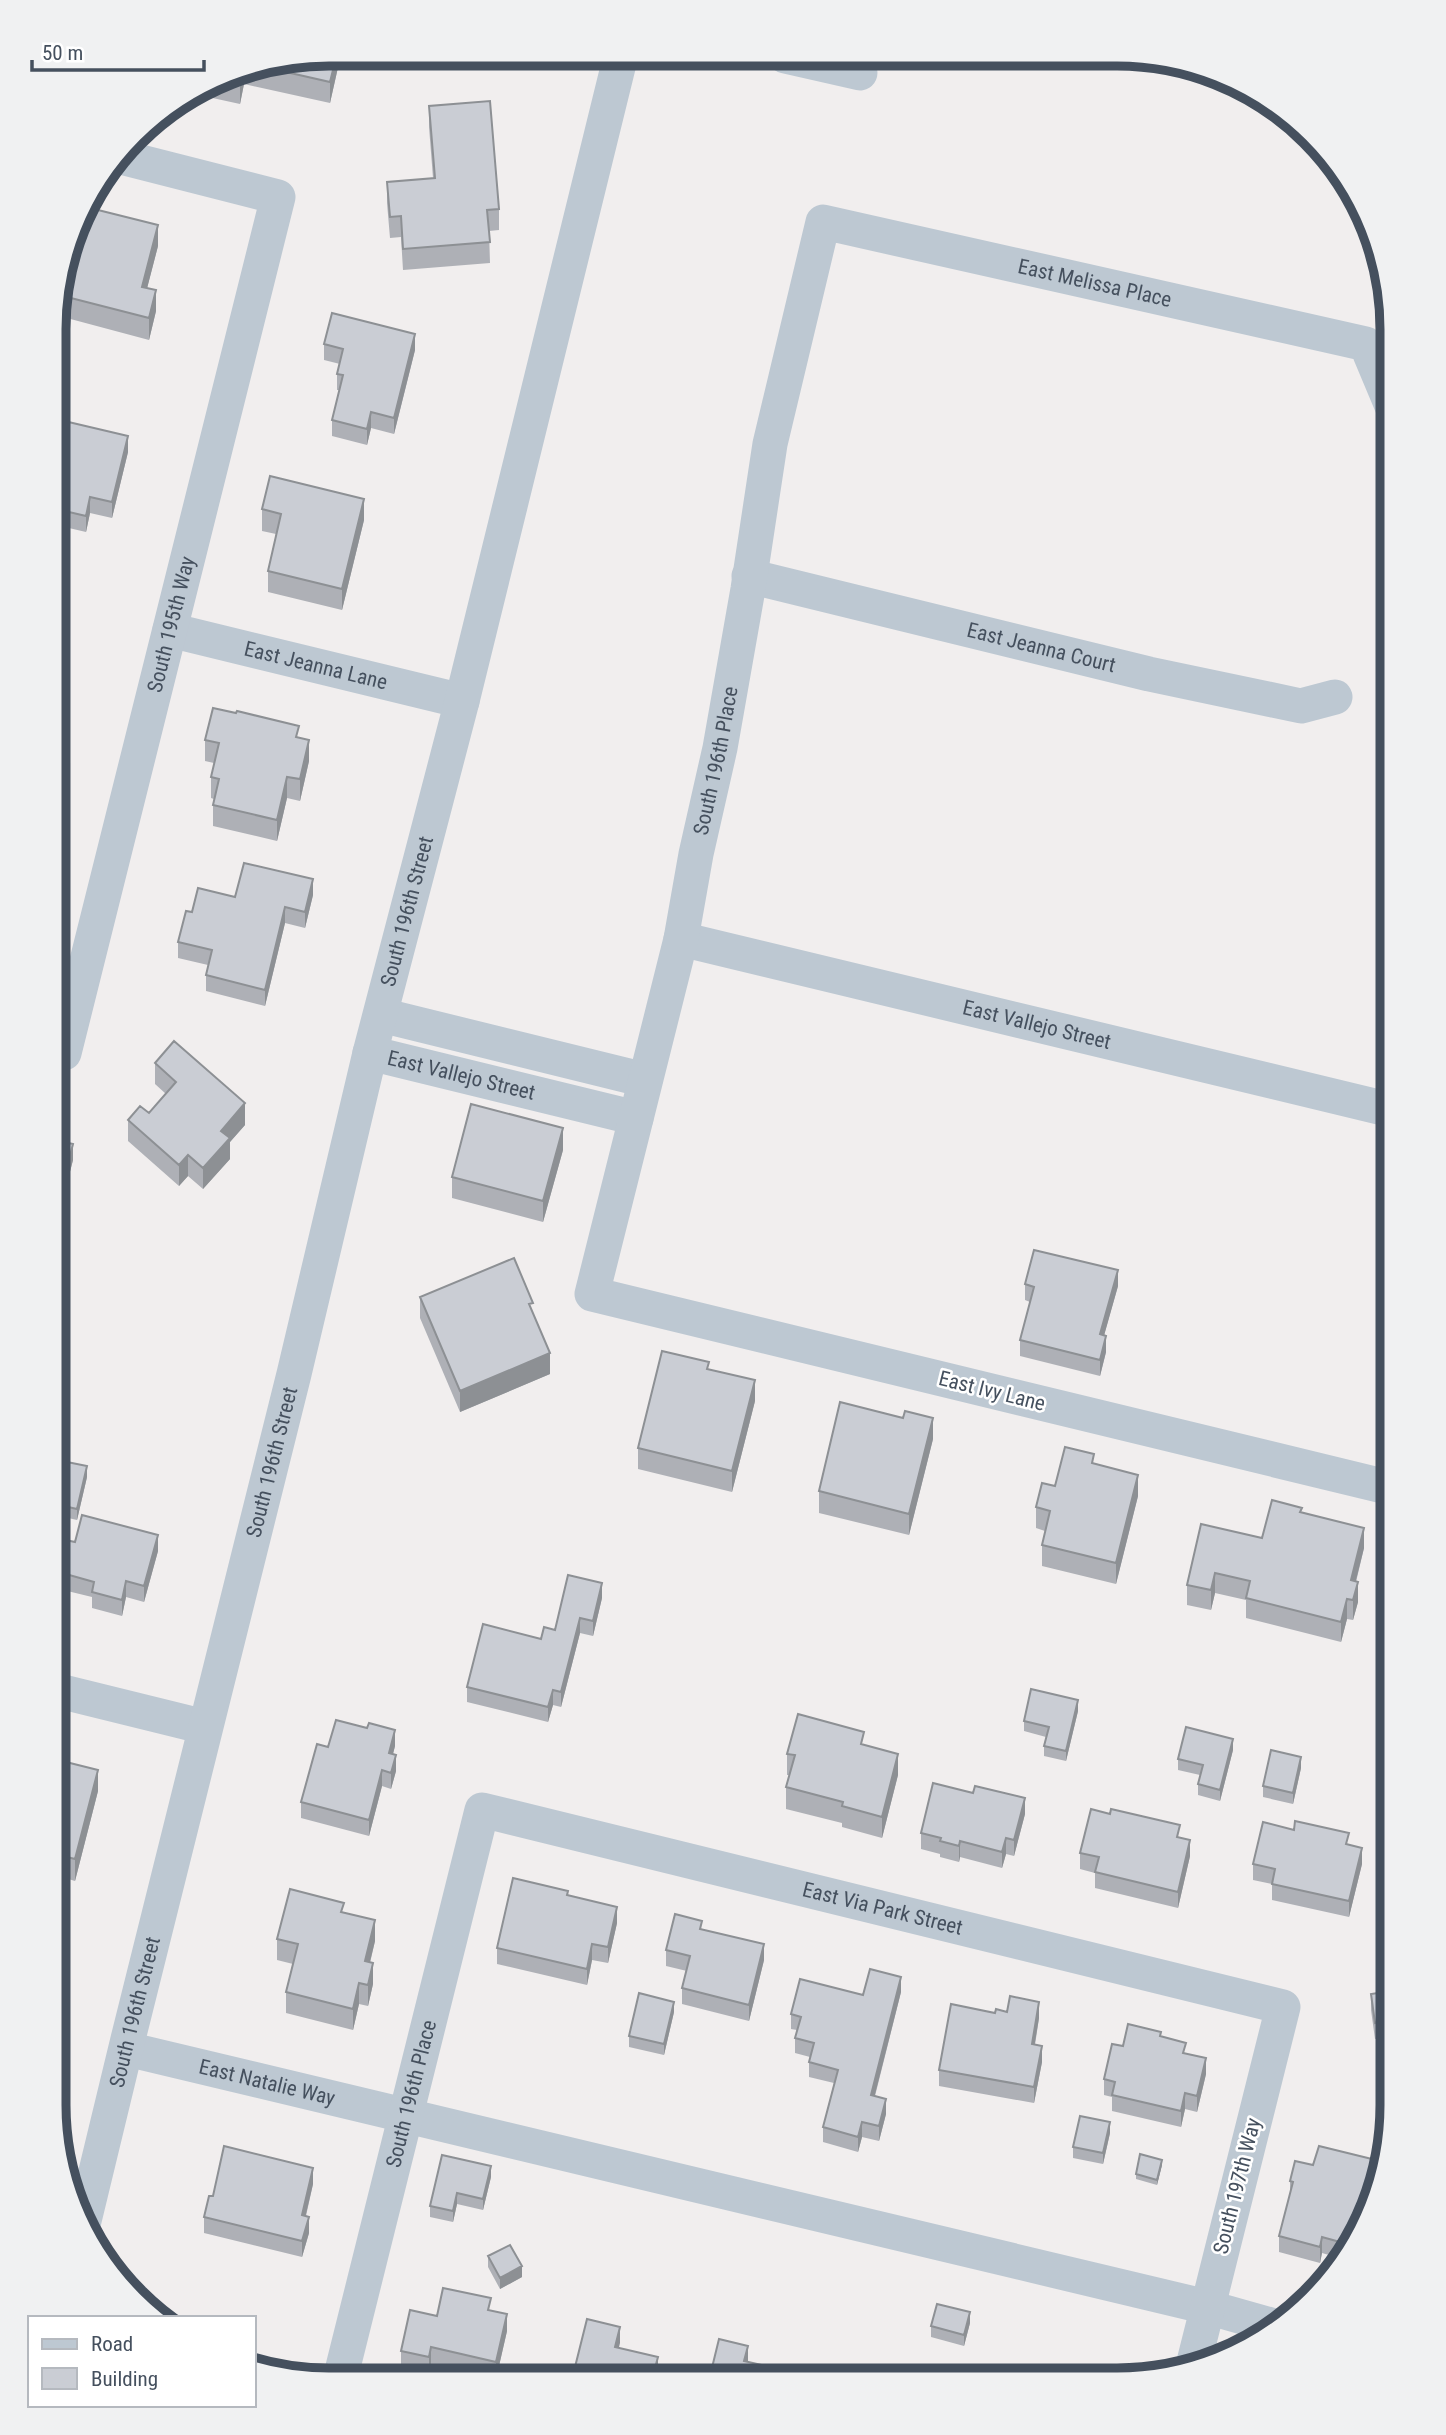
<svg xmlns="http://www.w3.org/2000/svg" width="1446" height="2435" viewBox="0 0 1446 2435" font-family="'Roboto Condensed',sans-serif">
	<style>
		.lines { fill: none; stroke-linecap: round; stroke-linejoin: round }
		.minor { stroke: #bdc8d2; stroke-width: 35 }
		.wall { fill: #aeb0b6 }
		.shaded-wall { fill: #8d9094 }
		.building { fill: #cacdd4; stroke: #8d9094; stroke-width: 2 }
		.labels { text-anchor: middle; stroke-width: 5; stroke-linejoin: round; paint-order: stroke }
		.street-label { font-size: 21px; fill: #45505e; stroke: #fff }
		.rim { fill: none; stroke: #45505e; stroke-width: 9 }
	</style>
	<rect width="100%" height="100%" fill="#f1eeee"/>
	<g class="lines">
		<g class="minor">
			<path d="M785,56L860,73"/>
			<path id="s1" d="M749,576L1149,674L1301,706L1335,697"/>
			<path id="s2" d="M170,630L462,701"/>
			<path id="s3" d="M681,939L1391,1110"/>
			<path d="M381,1015L645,1080"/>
			<path id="s4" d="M56,1051L64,1053L278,197L121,157"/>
			<path id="s5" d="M370,1053L636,1118"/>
			<path id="s6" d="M1391,1488L592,1294L681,939L696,854L720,748L748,589L770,444L823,222L1366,344L1392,406"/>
			<path d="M55,1690L205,1727"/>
			<path id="s7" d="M127,2049L1207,2307L1278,2327"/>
			<path id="s8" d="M83,2225L129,2035L294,1374L370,1053L462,701L621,55"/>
			<path id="s9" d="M340,2379L482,1810L1283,2007L1193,2366"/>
		</g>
	</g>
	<path class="wall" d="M329,54H341L330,103L244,84L240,104L208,97V85L224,75Z
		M429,106L499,209V230L489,231L490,263L403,270L401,237L390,238L387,203V182L433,178L429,127Z
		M158,246L147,288L156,311L149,340L63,317V296Z
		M324,344L415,350L394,434L371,428L367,445L332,436V420L339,390H337V374L340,364L324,360Z
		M56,436L128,452L112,518L90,513L86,532L56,525Z
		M262,509L364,520L342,610L268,592V571L276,534L262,531Z
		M299,737L309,761L300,801L287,798L277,841L213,826V805L214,799L211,798V777L214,763L205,761V740Z
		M313,895L305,928L285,923L265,1006L206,991V975L208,965L178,958V942L192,912L235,897Z
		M155,1063L245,1125L230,1142V1159L203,1189L188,1176L179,1186L128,1141V1120L149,1113L166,1094L155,1084Z
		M55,1140L73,1160L58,1218H55Z
		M563,1150L543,1222L452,1198V1177Z
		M1025,1284L1118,1286L1104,1335L1106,1352L1100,1376L1020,1356V1340L1030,1302L1025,1300Z
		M420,1297L533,1313L550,1374L460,1412L420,1318Z
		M755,1401L732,1492L638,1469V1448Z
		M933,1439L909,1535L819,1513V1491Z
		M1094,1464L1138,1496L1116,1584L1042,1566V1545L1045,1531L1036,1528V1507L1055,1486Z
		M87,1477L77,1520L55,1515V1492Z
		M1302,1513L1364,1548L1356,1582L1358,1602L1353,1620L1347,1619L1341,1642L1246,1618V1600L1215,1593L1211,1610L1187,1605V1585Z
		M75,1542L158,1551L144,1602L126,1597L122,1616L92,1608V1597L55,1588V1563Z
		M602,1598L593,1636L580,1633L561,1707L553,1705L548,1722L467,1702V1687L555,1630Z
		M1078,1711L1066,1761L1044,1756V1746L1046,1737L1024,1731V1721Z
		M864,1745L898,1775L882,1838L842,1827V1823L786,1809V1787L789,1775H787V1754Z
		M395,1746L393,1754L396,1771L391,1789L382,1786L369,1836L301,1818V1802L328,1747Z
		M1233,1750L1220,1801L1198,1795V1784L1200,1775L1178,1770V1759Z
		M1301,1768L1293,1804L1263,1797V1786Z
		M55,1782L98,1791L75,1881L55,1875Z
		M1025,1814L1014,1856L1006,1854L1002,1868L960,1857L959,1862L940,1857V1854L921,1849V1833Z
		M1180,1837L1190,1856L1178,1908L1095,1888V1873L1080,1869V1853Z
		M1349,1845L1362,1864L1349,1917L1272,1900V1884L1253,1880V1864Z
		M568,1895L617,1923L608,1963L592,1960L587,1985L497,1964V1948Z
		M344,1912L375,1941L370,1963L373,1984L368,2006L359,2004L353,2030L286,2013V1992L293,1964L277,1960V1939Z
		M702,1929L764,1960L749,2021L682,2004V1988L687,1971L666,1966V1950Z
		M1391,1991V2036L1375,2039L1371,2010V1994Z
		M901,1992L875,2096L886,2114L879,2141L862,2137L858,2152L823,2142V2127L834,2083L809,2077V2062L810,2057L795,2053V2038L797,2030L791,2029V2014L863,1995Z
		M674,2012L664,2055L629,2047V2036Z
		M995,2013L1039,2018L1035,2045L1042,2062L1034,2103L939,2086V2070Z
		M1161,2036L1186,2054L1206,2074L1197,2112L1185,2109L1181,2127L1112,2111V2097L1104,2095V2079L1123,2046Z
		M1110,2133L1103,2164L1073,2158V2147Z
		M1162,2165L1157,2185L1136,2179V2174Z
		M1313,2165L1376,2176L1364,2223L1343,2259L1322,2253L1320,2263L1279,2252V2236L1290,2193V2181Z
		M491,2177L483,2210L457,2204L453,2222L430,2217V2206Z
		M313,2184L306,2216L309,2233L302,2257L204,2233V2217L213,2196Z
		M488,2256L522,2277L500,2289L488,2267Z
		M491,2311L507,2331L496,2379L431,2364L429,2374L401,2367V2351L437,2316Z
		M970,2323L964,2346L931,2337V2326Z"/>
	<path class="shaded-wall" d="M337,54H341L330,103V82Z
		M242,71H244V84L240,104V83Z
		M158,225V246L142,308V287Z
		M156,290V311L149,340V318Z
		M415,334V350L394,434V418Z
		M371,412V428L367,445V429Z
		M128,436V452L112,518V502Z
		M90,497V513L86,532V516Z
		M364,499V520L342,610V589Z
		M64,621V638L56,669V653Z
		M309,740V761L300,801V779Z
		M287,777V798L277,841V820Z
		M313,879V895L305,928V912Z
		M285,907V923L265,1006V990Z
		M245,1103V1125L230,1142V1159L203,1189V1168L221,1131Z
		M563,1128V1150L543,1222V1201Z
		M73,1144V1160L58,1218V1202Z
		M188,1155V1176L179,1186V1165Z
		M1118,1270V1286L1100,1350V1334Z
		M1106,1336V1352L1100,1376V1360Z
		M550,1353V1374L460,1412V1391Z
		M755,1380V1401L732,1492V1471Z
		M933,1418V1439L909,1535V1514Z
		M87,1466V1477L77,1520V1509Z
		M1138,1475V1496L1116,1584V1563Z
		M1364,1528V1548L1351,1600V1580Z
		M158,1535V1551L144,1602V1586Z
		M1215,1573V1593L1211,1610V1590Z
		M126,1581V1597L122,1616V1600Z
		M1358,1582V1602L1353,1620V1600Z
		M602,1583V1598L593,1636V1621Z
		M1347,1599V1619L1341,1642V1622Z
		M580,1618V1633L561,1707V1692Z
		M553,1690V1705L548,1722V1707Z
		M1078,1700V1711L1066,1761V1751Z
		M395,1730V1746L389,1769V1753Z
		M1233,1739V1750L1220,1801V1790Z
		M898,1754V1775L882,1838V1817Z
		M396,1755V1771L391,1789V1773Z
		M1301,1757V1768L1293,1804V1793Z
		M98,1770V1791L75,1881V1859Z
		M382,1770V1786L369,1836V1820Z
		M1025,1798V1814L1014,1856V1840Z
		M1006,1838V1854L1002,1868V1852Z
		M1190,1840V1856L1178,1908V1892Z
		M960,1841V1857L959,1862V1846Z
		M1362,1848V1864L1349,1917V1901Z
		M617,1907V1923L608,1963V1947Z
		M375,1920V1941L365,1982V1961Z
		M592,1944V1960L587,1985V1969Z
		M764,1944V1960L749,2021V2005Z
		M373,1963V1984L368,2006V1985Z
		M901,1977V1992L871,2110V2095Z
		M359,1983V2004L353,2030V2009Z
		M674,2002V2012L664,2055V2044Z
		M1039,2002V2018L1032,2060V2044Z
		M1042,2046V2062L1034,2103V2087Z
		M1206,2058V2074L1197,2112V2096Z
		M1185,2093V2109L1181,2127V2111Z
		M886,2099V2114L879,2141V2126Z
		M862,2122V2137L858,2152V2137Z
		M1110,2122V2133L1103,2164V2153Z
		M1162,2160V2165L1157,2185V2180Z
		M1376,2160V2176L1364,2223L1356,2236Z
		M491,2166V2177L483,2210V2199Z
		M313,2168V2184L302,2231V2215Z
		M457,2193V2204L453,2222V2211Z
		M309,2217V2233L302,2257V2241Z
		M1322,2237V2253L1320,2263V2247Z
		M522,2266V2277L500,2289V2278Z
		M970,2312V2323L964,2346V2335Z
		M507,2314V2331L496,2379V2362Z
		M620,2327V2343L615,2363V2347Z
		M748,2346V2362L744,2361Z
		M431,2347V2364L429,2374V2357Z
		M658,2357V2373L656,2379H652Z"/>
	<path class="building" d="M329,54H337L330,82L264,67Z
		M242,71L240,83L219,78L224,75Z
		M490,101L499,209L487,210L490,242L403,249L401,216L390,217L387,182L435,178L429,106Z
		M86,207L158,225L142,287L156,290L149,318L63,296Z
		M332,313L415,334L394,418L371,412L367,429L332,420L343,375L337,374L343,349L324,344Z
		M60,420L128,436L112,502L90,497L86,516L56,509V436Z
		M270,476L364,499L342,589L268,571L281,514L262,509Z
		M56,620L64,621L56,653Z
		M213,708L236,713L237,711L299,726L296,737L309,740L300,779L287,777L277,820L213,805L219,779L211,777L219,743L205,740Z
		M244,863L313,879L305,912L285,907L265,990L206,975L212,950L178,942L186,911L192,912L198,888L235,897Z
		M174,1041L245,1103L221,1131L230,1138L203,1168L188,1155L179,1165L128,1120L140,1106L149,1113L176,1082L155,1063Z
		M471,1104L563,1128L543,1201L452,1177Z
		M55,1140L73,1144L58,1202H55Z
		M1034,1250L1118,1270L1100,1334L1106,1336L1100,1360L1020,1340L1034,1287L1025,1284Z
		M514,1258L533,1303L529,1304L550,1353L460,1391L420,1297Z
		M662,1351L709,1362L707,1369L755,1380L732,1471L638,1448Z
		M840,1402L903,1418L905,1411L933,1418L909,1514L819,1491Z
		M1065,1447L1094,1454L1092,1463L1138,1475L1116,1563L1042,1545L1050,1511L1036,1507L1042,1483L1055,1486Z
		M62,1461L87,1466L77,1509L55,1504V1492Z
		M1272,1500L1302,1508L1300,1512L1364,1528L1351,1580L1358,1582L1353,1600L1347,1599L1341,1622L1246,1598L1250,1581L1215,1573L1211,1590L1187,1585L1201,1524L1262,1538Z
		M82,1515L158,1535L144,1586L126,1581L122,1600L92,1592L94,1582L55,1571V1563L61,1539L75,1542Z
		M568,1575L602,1583L593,1621L580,1618L561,1692L553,1690L548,1707L467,1687L483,1624L541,1639L544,1627L555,1630Z
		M1031,1689L1078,1700L1066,1751L1044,1746L1049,1727L1024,1721Z
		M798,1714L864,1732L861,1744L898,1754L882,1817L842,1806L843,1802L786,1787L795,1755L787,1754Z
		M336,1720L367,1728L369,1723L395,1730L389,1753L396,1755L391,1773L382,1770L369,1820L301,1802L317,1744L328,1747Z
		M1186,1727L1233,1739L1220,1790L1198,1784L1203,1765L1178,1759Z
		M1271,1750L1301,1757L1293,1793L1263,1786Z
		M62,1761L98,1770L75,1859L55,1854V1782L56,1783Z
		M933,1783L973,1793L975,1786L1025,1798L1014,1840L1006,1838L1002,1852L960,1841L959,1846L940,1841L941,1838L921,1833Z
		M1091,1809L1110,1814L1111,1809L1180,1825L1177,1837L1190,1840L1178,1892L1095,1872L1099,1857L1080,1853Z
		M1295,1821L1349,1833L1346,1844L1362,1848L1349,1901L1272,1884L1275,1869L1253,1864L1263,1822L1294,1830Z
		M513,1878L568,1891L567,1895L617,1907L608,1947L592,1944L587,1969L497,1948Z
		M290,1889L344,1903L341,1912L375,1920L365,1961L373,1963L368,1985L359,1983L353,2009L286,1992L298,1944L277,1939Z
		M675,1914L702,1921L700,1929L764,1944L749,2005L682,1988L690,1956L666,1950Z
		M870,1969L901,1977L871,2095L886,2099L879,2126L862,2122L858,2137L823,2127L838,2070L809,2062L814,2043L795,2038L801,2017L791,2014L800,1979L863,1995Z
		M1391,1991V2020L1375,2023L1371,1994Z
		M639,1993L674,2002L664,2044L629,2036Z
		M1010,1996L1039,2002L1032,2044L1042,2046L1034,2087L939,2070L951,2004L995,2013L996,2009L1007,2012Z
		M1128,2024L1161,2032L1160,2036L1186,2043L1183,2053L1206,2058L1197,2096L1185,2093L1181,2111L1112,2095L1115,2082L1104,2079L1112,2044L1123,2046Z
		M1080,2116L1110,2122L1103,2153L1073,2147Z
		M224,2146L313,2168L302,2215L309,2217L302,2241L204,2217L209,2196H213Z
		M1319,2146L1376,2160L1356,2236L1351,2245L1322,2237L1320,2247L1279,2236L1293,2182L1290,2181L1295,2161L1313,2165Z
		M1140,2154L1162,2160L1157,2180L1136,2174Z
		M442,2155L491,2166L483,2199L457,2193L453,2211L430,2206Z
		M510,2245L522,2266L500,2278L488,2256Z
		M443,2288L491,2298L488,2310L507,2314L496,2362L431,2347L429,2357L401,2351L410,2310L437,2316Z
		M937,2304L970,2312L964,2335L931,2326Z
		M587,2319L620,2327L615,2347L658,2357L652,2379H572Z
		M719,2339L748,2346L744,2361L771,2367L768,2380H709Z
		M893,2372L927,2380H891Z"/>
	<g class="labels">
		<g class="street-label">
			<text dy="7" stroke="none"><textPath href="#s6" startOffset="2198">East Melissa Place</textPath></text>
			<text dy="7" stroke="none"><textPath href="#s4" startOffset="450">South 195th Way</textPath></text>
			<text dy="7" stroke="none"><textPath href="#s1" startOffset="301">East Jeanna Court</textPath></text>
			<text dy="7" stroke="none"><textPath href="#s2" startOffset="150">East Jeanna Lane</textPath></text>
			<text dy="7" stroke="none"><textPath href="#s6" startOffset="1370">South 196th Place</textPath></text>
			<text dy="7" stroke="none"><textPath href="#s8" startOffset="1353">South 196th Street</textPath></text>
			<text dy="7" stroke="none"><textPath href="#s3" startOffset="366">East Vallejo Street</textPath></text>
			<text dy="7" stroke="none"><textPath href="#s5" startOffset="94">East Vallejo Street</textPath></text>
			<text transform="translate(992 1391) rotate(14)" y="7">East Ivy Lane</text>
			<text dy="7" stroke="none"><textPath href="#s8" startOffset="786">South 196th Street</textPath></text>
			<text dy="7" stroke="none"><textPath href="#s9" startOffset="999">East Via Park Street</textPath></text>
			<text dy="7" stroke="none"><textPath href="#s8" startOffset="219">South 196th Street</textPath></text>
			<text dy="7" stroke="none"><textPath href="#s7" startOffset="144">East Natalie Way</textPath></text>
			<text dy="7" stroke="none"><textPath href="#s9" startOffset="294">South 196th Place</textPath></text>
			<text transform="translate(1237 2186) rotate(-76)" y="7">South 197th Way</text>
		</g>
	</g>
	<path d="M0 0H1446V2435H0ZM329 66H1117A263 263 0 0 1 1380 329V2105A263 263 0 0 1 1117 2368H329A263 263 0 0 1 66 2105V329A263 263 0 0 1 329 66Z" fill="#f0f1f2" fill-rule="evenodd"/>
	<path class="rim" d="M329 66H1117A263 263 0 0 1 1380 329V2105A263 263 0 0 1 1117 2368H329A263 263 0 0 1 66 2105V329A263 263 0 0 1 329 66Z"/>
	<rect x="28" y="2316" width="228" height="91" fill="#ffffff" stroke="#b5b9bf" stroke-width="2"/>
	<rect x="42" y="2339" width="35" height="10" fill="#bdc8d2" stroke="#b5b9bf" stroke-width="2"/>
	<text x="91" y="2351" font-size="21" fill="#45505e">Road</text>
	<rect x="42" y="2368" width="35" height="21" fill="#cacdd4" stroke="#b5b9bf" stroke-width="2"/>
	<text x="91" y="2386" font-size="21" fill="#45505e">Building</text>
	<path d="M32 60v10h172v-10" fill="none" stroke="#45505e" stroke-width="3.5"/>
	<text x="42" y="60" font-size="21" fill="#45505e" stroke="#ffffff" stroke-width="5" paint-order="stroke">50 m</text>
</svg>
